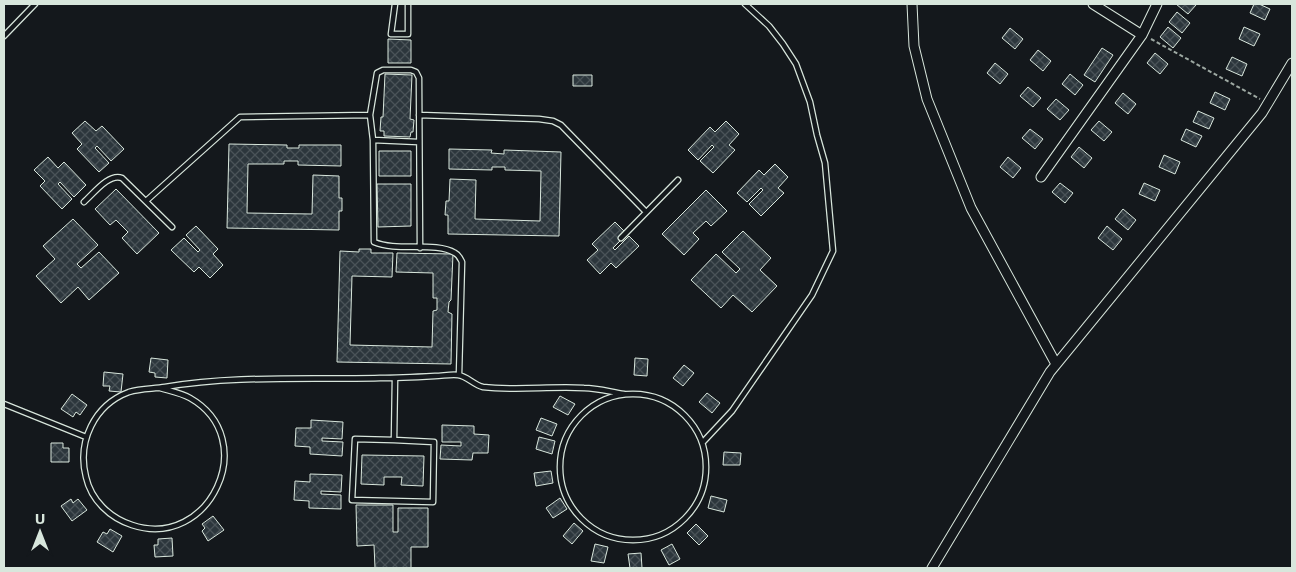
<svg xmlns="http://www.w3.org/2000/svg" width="1296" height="572" viewBox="0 0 1296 572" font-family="Commissioner,sans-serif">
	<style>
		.building { fill: url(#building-cross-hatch); stroke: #d8e6dc }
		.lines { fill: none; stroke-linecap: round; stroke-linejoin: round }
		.lane-casing { stroke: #d8e6dc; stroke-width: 7 }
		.street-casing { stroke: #d8e6dc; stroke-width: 11 }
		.path { stroke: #9da8a2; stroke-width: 2; stroke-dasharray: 4 2.5; stroke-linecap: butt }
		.lane { stroke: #14181c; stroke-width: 4.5 }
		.street { stroke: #14181c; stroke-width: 9 }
	</style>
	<defs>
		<pattern id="building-cross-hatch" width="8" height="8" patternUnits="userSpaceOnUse" patternTransform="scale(1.25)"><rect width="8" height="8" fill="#2c363c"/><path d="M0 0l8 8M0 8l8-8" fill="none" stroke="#4a5358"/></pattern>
	</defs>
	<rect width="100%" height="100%" fill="#14181c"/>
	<path class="building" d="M1176,4H1195L1196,5L1188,14Z
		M1254,4H1259L1270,9L1265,20L1250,13Z
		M1177,12L1190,23L1182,33L1169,22Z
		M1168,27L1181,38L1173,48L1160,37Z
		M1244,27L1260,34L1254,46L1239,39Z
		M1010,28L1023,39L1015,49L1002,38Z
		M388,39L411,40V63H388Z
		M1102,48L1113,55L1095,82L1084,75Z
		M1038,50L1051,61L1043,71L1030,60Z
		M1155,53L1168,64L1160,74L1147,63Z
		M1232,57L1247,64L1242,76L1226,69Z
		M995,63L1008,74L1000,84L987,73Z
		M385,74L412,75L410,119L414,120L413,132H411L410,137L384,136V131H380L381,117H383Z
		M1070,74L1083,85L1075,95L1062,84Z
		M573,75H592V86H573Z
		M1028,87L1041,98L1033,107L1020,96Z
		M1215,92L1230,99L1225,110L1210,103Z
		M1123,93L1136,104L1128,114L1115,103Z
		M1056,99L1069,110L1060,120L1047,109Z
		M1198,111L1214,118L1209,129L1193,122Z
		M85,121L96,131L102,126L124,149L111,161L97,146L95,148L109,163L99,172L77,149L82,144L72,133Z
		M726,121L739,134L729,145L735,150L713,173L700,161L714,147L712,145L698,160L688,150L710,127L715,132Z
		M1099,121L1112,132L1104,141L1091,130Z
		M1030,129L1043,139L1035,149L1022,138Z
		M1186,129L1202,136L1196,147L1181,140Z
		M229,144L287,145V148H299V145H341V166L298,165V161H284V164H248L247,213L312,214L313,175L339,176V198H342V211H339V230L227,228Z
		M1079,147L1092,158L1084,168L1071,157Z
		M449,149L492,150L491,153L504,154V150L561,152L559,236L448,234V215H445L446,201H449L450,179L476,180L475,219L540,221L541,171L505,170V167H492V170L449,169Z
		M379,151H411V176H379Z
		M1164,155L1180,162L1175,174L1159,167Z
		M48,157L58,168L64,162L86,185L74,197L60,182L58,184L72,199L62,209L40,186L45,181L34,170Z
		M1008,157L1021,168L1013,178L1000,167Z
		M775,164L788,177L778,188L784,193L761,216L749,204L763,190L761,188L747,202L737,193L759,170L764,175Z
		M1060,183L1073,193L1065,203L1052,192Z
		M1144,183L1160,190L1155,201L1139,194Z
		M377,184H411V226L378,227Z
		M116,189L159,233L137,254L122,238L128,232L116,220L110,225L95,209Z
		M706,190L727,211L711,226L706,221L693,233L699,239L684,255L662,234Z
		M1123,209L1136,220L1128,230L1115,219Z
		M73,219L98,245L77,264L81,268L99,252L119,273L89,300L78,287L61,303L36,276L55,259L43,246Z
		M615,222L627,234L613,248L615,250L629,236L639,246L616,268L611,263L600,274L587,260L598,250L592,244Z
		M196,226L218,249L213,254L223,265L210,278L199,267L194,272L171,250L184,238L198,252L200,250L186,235Z
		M1107,226L1122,239L1113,250L1098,238Z
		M743,231L771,258L760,270L777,286L752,312L733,295L721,308L691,280L716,254L736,273L740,269L722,252Z
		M359,249H371V253H393L392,277L352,276L350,345L432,347L433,311L437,310V298H433V273L396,272L397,253L453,254L451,300L449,302L448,312L452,314L451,364L337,362L340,251L359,252Z
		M151,358L168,360L167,378L155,377V373L149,372Z
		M635,358L648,359L647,376L634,375Z
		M684,365L694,373L683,386L673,378Z
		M104,372L123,374L121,392L109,391L110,386H103Z
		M707,393L720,403L712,413L699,402Z
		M72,394L87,405L80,415L76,412L73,417L61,409Z
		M560,396L575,404L568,415L553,407Z
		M541,418L557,424L552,436L536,430Z
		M311,420L343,422L342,439L322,438V441L343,442L342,456L310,454V447L295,446L296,428H311Z
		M442,425L474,426V434L489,435L488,453H473L472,460L440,459L441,445L461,446V442H442Z
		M539,437L555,441L552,454L536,449Z
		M51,443H63V448H69V462H51Z
		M724,452L741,453L740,465H723Z
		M362,455L424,456L423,486L401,485L402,477H384V485L361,484Z
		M551,471L553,483L536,486L534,473Z
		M310,474L342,475L341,492L321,491V494L341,495V509L309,508V501L294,500L295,481L310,482Z
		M711,496L727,500L724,512L708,508Z
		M560,498L567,509L553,518L546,508Z
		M71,499L73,503L78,499L87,510L72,521L61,506Z
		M356,505H393V532H398V508H428V547H411V568H375L374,545L357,546Z
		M213,516L224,530L208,541L202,531L205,528L202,524Z
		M574,523L583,531L572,544L563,536Z
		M696,524L708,536L699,545L687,533Z
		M110,529L122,536L113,552L97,542L103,532L107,534Z
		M172,538L173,556L155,557L154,545H158V539Z
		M595,544L608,547L604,563L591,561Z
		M672,544L680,559L669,565L661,550Z
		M641,553L642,568H630L628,554Z"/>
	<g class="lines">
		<g class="lane-casing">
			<path id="lane" d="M395,4L391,34H408V4
				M4,36L35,4
				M419,115L539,119L553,121L561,125L646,212
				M373,140L418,142
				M146,201L240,117L370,115
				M84,202C94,193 109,173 122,178L172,227
				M621,238L678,180
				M420,248L419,78L416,72L411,70H383L377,73L370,115L373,140L374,242C397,252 435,241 455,253C459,255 460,258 462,262L459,375
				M160,388C170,391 181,393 190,398C262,439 210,551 132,525C110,518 91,500 86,477C77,442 94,405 129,392C141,388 153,389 165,387C236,375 309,380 380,378C399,378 417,377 435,376C442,376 451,374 458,375C467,376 474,385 483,387C516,391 550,386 584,388C597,388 611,392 624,394
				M560 467a73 73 0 1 1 146 0a73 73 0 1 1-146 0Z
				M4,404L86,437
				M394,440L355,439L352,500L433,502L434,442L394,440L395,378
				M703,442L732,411L812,295L833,251L825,163L817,135L810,102L796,64L783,44L769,26L745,4"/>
		</g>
		<g class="street-casing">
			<path id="street" d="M912,4L914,46L927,99L971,208L1056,364
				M1093,4L1142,35
				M1041,177L1142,35L1157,4
				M932,568L1050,372L1262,113L1292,63"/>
		</g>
		<path class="path" d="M1151,39L1260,99"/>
		<use href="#lane" class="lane"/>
		<use href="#street" class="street"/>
	</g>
	<rect width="1296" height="572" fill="none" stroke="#d8e6dc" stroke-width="10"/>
	<g transform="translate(40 532)" stroke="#14181c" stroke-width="4" paint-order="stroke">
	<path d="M0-4L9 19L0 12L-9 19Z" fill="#d8e6dc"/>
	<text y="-8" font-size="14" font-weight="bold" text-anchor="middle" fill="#d8e6dc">U</text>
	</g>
</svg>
